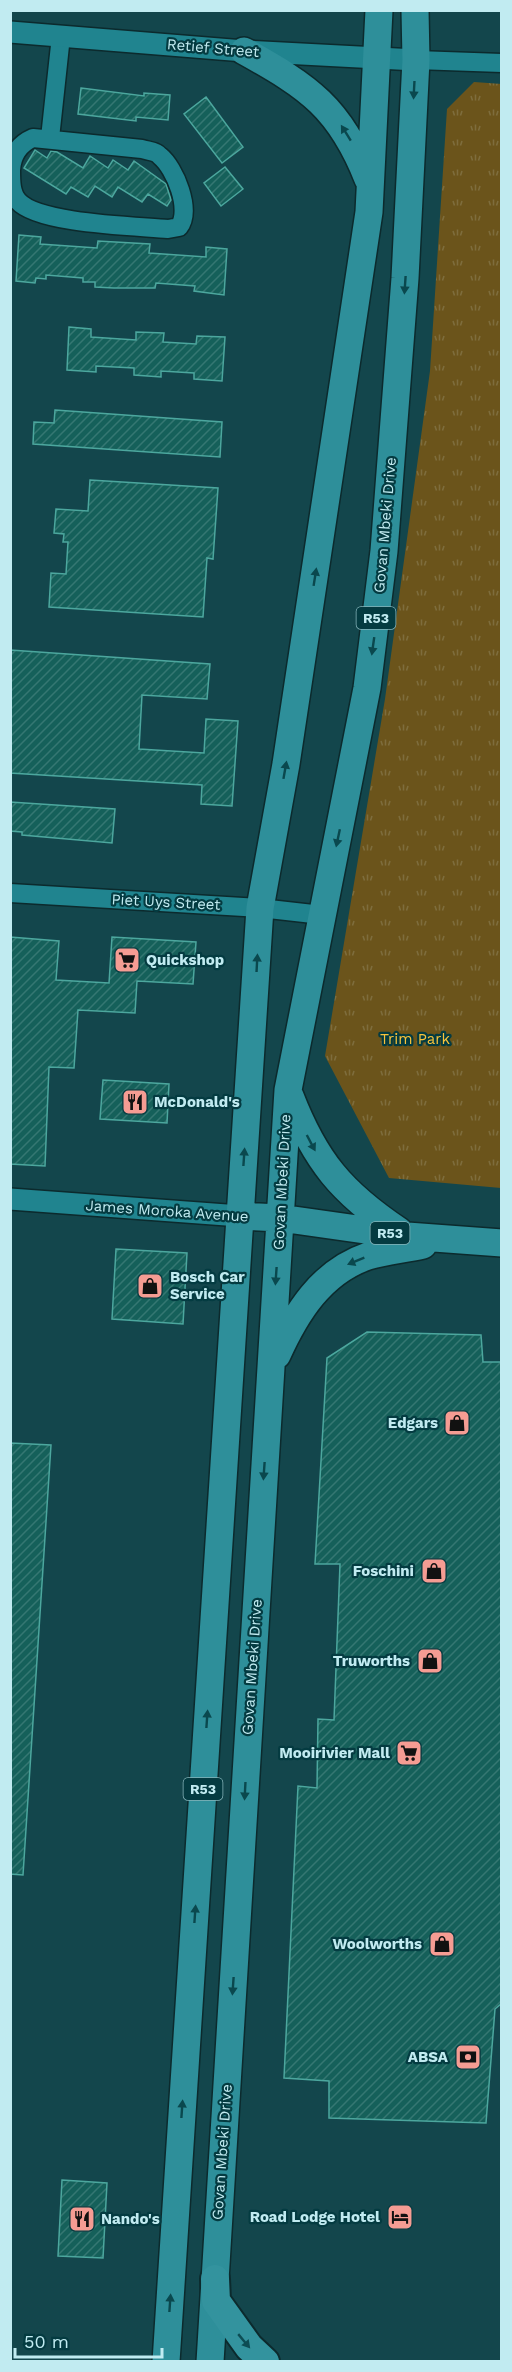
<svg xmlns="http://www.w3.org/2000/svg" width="512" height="2372" viewBox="0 0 512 2372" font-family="'Work Sans',sans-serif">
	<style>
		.park { fill: url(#park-tufts) }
		.building { fill: url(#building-hatch); stroke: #4ca79e; stroke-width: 1.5 }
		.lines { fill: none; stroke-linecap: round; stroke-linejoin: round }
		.minor-casing { stroke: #0c2a2d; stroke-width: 21 }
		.tertiary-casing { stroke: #0c2a2d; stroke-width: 24 }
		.primary-casing { stroke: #0c2a2d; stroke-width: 30 }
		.trunk-casing { stroke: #0c2a2d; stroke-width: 32 }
		.minor { stroke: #20848f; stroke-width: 18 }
		.tertiary { stroke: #20848f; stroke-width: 21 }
		.primary { stroke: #2e8f9a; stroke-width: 27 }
		.trunk { stroke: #33939e; stroke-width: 28 }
		.oneway { fill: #0a484e }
		.oneway2 { fill: #0d4d54 }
		.labels { text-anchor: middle; stroke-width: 4.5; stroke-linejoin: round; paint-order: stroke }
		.shield { fill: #043b41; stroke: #88b6bc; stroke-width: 1.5 }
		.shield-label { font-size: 14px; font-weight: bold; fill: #c1ebf1 }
		.street-label { font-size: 15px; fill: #c1ebf1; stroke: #043b41 }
		.poi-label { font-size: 15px; font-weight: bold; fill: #c1ebf1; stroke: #043b41; text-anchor: end }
		.park-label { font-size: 15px; fill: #f8c33c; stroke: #043b41 }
	</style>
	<defs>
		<pattern id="park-tufts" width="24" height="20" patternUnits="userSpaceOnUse" patternTransform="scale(1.5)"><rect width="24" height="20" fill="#6b541b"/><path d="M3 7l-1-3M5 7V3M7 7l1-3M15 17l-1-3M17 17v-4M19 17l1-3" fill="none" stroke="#7e6d3d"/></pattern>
		<pattern id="building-hatch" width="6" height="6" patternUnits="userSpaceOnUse" patternTransform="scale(1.5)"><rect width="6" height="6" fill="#15605a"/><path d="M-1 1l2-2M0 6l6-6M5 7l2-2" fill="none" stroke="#357772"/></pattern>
	</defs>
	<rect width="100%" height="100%" fill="#13464c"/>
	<path class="park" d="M474,82L502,84L501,1188L389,1178L325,1056L385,699L430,371L447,109Z"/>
	<path class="building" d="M81,88L144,96V93L170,95L168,120L136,117V121L78,114Z
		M206,97L243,147L222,163L184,114Z
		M35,150L47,158L51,151L57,152L83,168L90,156L108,168L113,160L128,170L134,161L166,184L171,200L167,206L148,194L142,202L118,187L112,197L95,186L88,197L71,187L66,194L24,168Z
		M225,167L243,189L221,206L204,183Z
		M19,235L41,237L40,244L97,248L98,241L150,244L149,253L206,257V247L227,249L224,295L194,291L195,286L156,283L155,288H114L95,287V282H83V278L46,275V279L36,278L35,283L16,281Z
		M69,327L91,329V337L136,340V332L164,333L163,342L196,344L197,336L225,337L222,381L194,379V373L161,371V377L134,375V368L96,366V372L67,370Z
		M55,410L222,422L220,457L33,444L34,422L54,423Z
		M90,480L218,488L213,559L207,558L203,617L49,607L51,573L66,574L68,542H63L64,534L54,533L56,509L88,511Z
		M10,650L210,664L207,699L142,695L139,749L204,753L206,719L238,721L232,806L201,804L202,785L10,773Z
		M10,802L115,809L112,843L22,835V832L10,831Z
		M10,937L59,941L56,980L109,983L112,937L196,942L193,984L137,981L135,1013L78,1010L74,1068L49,1067L45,1166L10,1164Z
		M103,1080L169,1084L167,1123L100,1119Z
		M116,1249L187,1253L183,1324L112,1319Z
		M367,1332L481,1335L483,1362H501V2004L495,2009L486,2123L329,2118V2081L284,2078L298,1786L317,1788L318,1719L334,1720L340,1564H315L327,1358Z
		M10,1443L51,1445L23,1875L10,1874Z
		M62,2180L107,2183L103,2258L58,2256Z"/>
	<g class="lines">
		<g class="minor-casing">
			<path id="minor" d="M416,60L502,63
				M33,138L142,149C148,151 156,151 160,156C175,168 192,210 179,227L168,229C136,226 38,224 18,201C11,193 11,181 11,170C12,155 19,144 33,138Z
				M50,138L61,36
				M10,893L260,908L322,915"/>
		</g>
		<g class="tertiary-casing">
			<path id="tertiary" d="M10,32L244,51L416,60
				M10,1199L240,1216"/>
		</g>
		<g class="primary-casing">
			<path id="primary" d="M244,51C309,87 340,108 368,179
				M290,1096C315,1161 342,1193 399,1231
				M240,1216L280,1218L407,1236L502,1243
				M277,1355C296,1313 321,1272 368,1256C386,1251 405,1249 423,1245
				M166,2362L260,908L286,764L369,212L379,10
				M210,2362L288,1090L367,688L384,551L405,278L416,60L415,10"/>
		</g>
		<g class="trunk-casing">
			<path id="trunk" d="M215,2279L216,2301L249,2347L265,2362"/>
		</g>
		<use href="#minor" class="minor"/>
		<use href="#tertiary" class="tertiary"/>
		<use href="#primary" class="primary"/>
		<use href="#trunk" class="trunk"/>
	</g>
	<defs><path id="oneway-solid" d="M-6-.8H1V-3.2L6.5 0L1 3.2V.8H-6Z" transform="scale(1.5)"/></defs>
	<g class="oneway">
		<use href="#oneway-solid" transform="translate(414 90) rotate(93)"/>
		<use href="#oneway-solid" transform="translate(346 133) rotate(-122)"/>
		<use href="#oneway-solid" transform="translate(405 285) rotate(94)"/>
		<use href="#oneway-solid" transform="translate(315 577) rotate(-81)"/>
		<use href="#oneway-solid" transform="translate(373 646) rotate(98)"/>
		<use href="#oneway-solid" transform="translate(285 770) rotate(-80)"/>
		<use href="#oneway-solid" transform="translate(338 838) rotate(102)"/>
		<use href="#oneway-solid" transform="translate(257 963) rotate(-87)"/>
		<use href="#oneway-solid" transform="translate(311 1143) rotate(62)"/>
		<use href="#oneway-solid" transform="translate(244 1157) rotate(-86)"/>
		<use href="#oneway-solid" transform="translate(356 1261) rotate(158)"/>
		<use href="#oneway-solid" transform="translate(276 1276) rotate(94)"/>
		<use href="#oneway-solid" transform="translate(264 1471) rotate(94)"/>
		<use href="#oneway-solid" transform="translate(207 1719) rotate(-86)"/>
		<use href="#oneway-solid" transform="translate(245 1791) rotate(93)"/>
		<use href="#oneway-solid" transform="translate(195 1914) rotate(-86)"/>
		<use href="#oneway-solid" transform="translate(233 1986) rotate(94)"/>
		<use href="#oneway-solid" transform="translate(182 2109) rotate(-86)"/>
		<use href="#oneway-solid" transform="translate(170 2303) rotate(-86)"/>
	</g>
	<use class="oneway2" href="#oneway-solid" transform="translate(244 2341) rotate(50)"/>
	<defs>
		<g id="supermarket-square" transform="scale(1.35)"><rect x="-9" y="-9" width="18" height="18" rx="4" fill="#f59c93" stroke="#043b41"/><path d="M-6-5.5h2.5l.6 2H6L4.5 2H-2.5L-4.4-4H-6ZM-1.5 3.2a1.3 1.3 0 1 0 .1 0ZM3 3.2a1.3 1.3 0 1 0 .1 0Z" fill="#111"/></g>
		<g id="restaurant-square" transform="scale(1.35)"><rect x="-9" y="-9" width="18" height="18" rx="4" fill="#f59c93" stroke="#043b41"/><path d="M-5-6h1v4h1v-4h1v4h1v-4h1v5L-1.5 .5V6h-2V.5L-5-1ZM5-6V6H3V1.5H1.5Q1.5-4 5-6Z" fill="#111"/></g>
		<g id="shop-square" transform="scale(1.35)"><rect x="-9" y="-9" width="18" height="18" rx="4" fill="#f59c93" stroke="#043b41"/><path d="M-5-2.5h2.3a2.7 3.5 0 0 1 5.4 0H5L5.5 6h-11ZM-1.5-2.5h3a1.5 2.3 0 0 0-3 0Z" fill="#111"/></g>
		<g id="bank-square" transform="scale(1.35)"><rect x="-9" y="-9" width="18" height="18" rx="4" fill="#f59c93" stroke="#043b41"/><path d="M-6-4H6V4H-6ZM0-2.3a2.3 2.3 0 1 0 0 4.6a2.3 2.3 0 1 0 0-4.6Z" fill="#111"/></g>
		<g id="hotel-square" transform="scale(1.35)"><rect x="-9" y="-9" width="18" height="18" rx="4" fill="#f59c93" stroke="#043b41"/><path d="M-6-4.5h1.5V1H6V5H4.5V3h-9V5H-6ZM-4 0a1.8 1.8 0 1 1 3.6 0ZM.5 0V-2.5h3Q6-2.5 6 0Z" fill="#111"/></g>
	</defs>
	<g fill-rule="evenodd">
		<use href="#supermarket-square" x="127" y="960"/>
		<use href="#restaurant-square" x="135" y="1102"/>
		<use href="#shop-square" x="150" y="1286"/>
		<use href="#shop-square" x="457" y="1423"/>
		<use href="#shop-square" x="434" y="1571"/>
		<use href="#shop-square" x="430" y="1661"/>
		<use href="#supermarket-square" x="409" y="1753"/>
		<use href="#shop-square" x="442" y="1944"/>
		<use href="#bank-square" x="468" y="2057"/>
		<use href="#hotel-square" x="400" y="2217"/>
		<use href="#restaurant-square" x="82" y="2219"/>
	</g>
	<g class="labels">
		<g class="shield">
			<rect x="356.5" y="607" width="39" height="22" rx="4.5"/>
			<rect x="370.5" y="1222" width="39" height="22" rx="4.5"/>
			<rect x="183.5" y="1778" width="39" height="22" rx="4.5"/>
		</g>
		<g class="shield-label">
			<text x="376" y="623">R53</text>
			<text x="390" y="1238">R53</text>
			<text x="203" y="1794">R53</text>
		</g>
		<g class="street-label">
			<text transform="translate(213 48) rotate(5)" y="5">Retief Street</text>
			<text transform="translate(385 525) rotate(-85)" y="5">Govan Mbeki Drive</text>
			<text transform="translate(166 902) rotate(3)" y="5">Piet Uys Street</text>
			<text transform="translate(282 1182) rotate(-87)" y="5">Govan Mbeki Drive</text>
			<text transform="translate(167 1211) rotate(4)" y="5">James Moroka Avenue</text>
			<text transform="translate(252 1667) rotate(-86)" y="5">Govan Mbeki Drive</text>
			<text transform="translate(222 2152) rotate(-86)" y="5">Govan Mbeki Drive</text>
		</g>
		<g class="poi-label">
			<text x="146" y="965" text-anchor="start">Quickshop</text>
			<text x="154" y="1107" text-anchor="start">McDonald's</text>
			<text x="170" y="1282" text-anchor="start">Bosch Car<tspan x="170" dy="17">Service</tspan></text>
			<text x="438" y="1428">Edgars</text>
			<text x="414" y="1576">Foschini</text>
			<text x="410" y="1666">Truworths</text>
			<text x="390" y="1758">Mooirivier Mall</text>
			<text x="422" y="1949">Woolworths</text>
			<text x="448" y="2062">ABSA</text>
			<text x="380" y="2222">Road Lodge Hotel</text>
			<text x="101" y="2224" text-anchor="start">Nando's</text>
		</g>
		<g class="park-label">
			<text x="415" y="1044">Trim Park</text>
		</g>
	</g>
	<rect width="512" height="2372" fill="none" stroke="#c1ebf1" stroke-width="24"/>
	<path d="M15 2348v9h147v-9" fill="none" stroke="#c1ebf1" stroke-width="3"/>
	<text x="24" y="2348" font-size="18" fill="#c1ebf1" stroke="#043b41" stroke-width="4.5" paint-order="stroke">50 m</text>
</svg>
